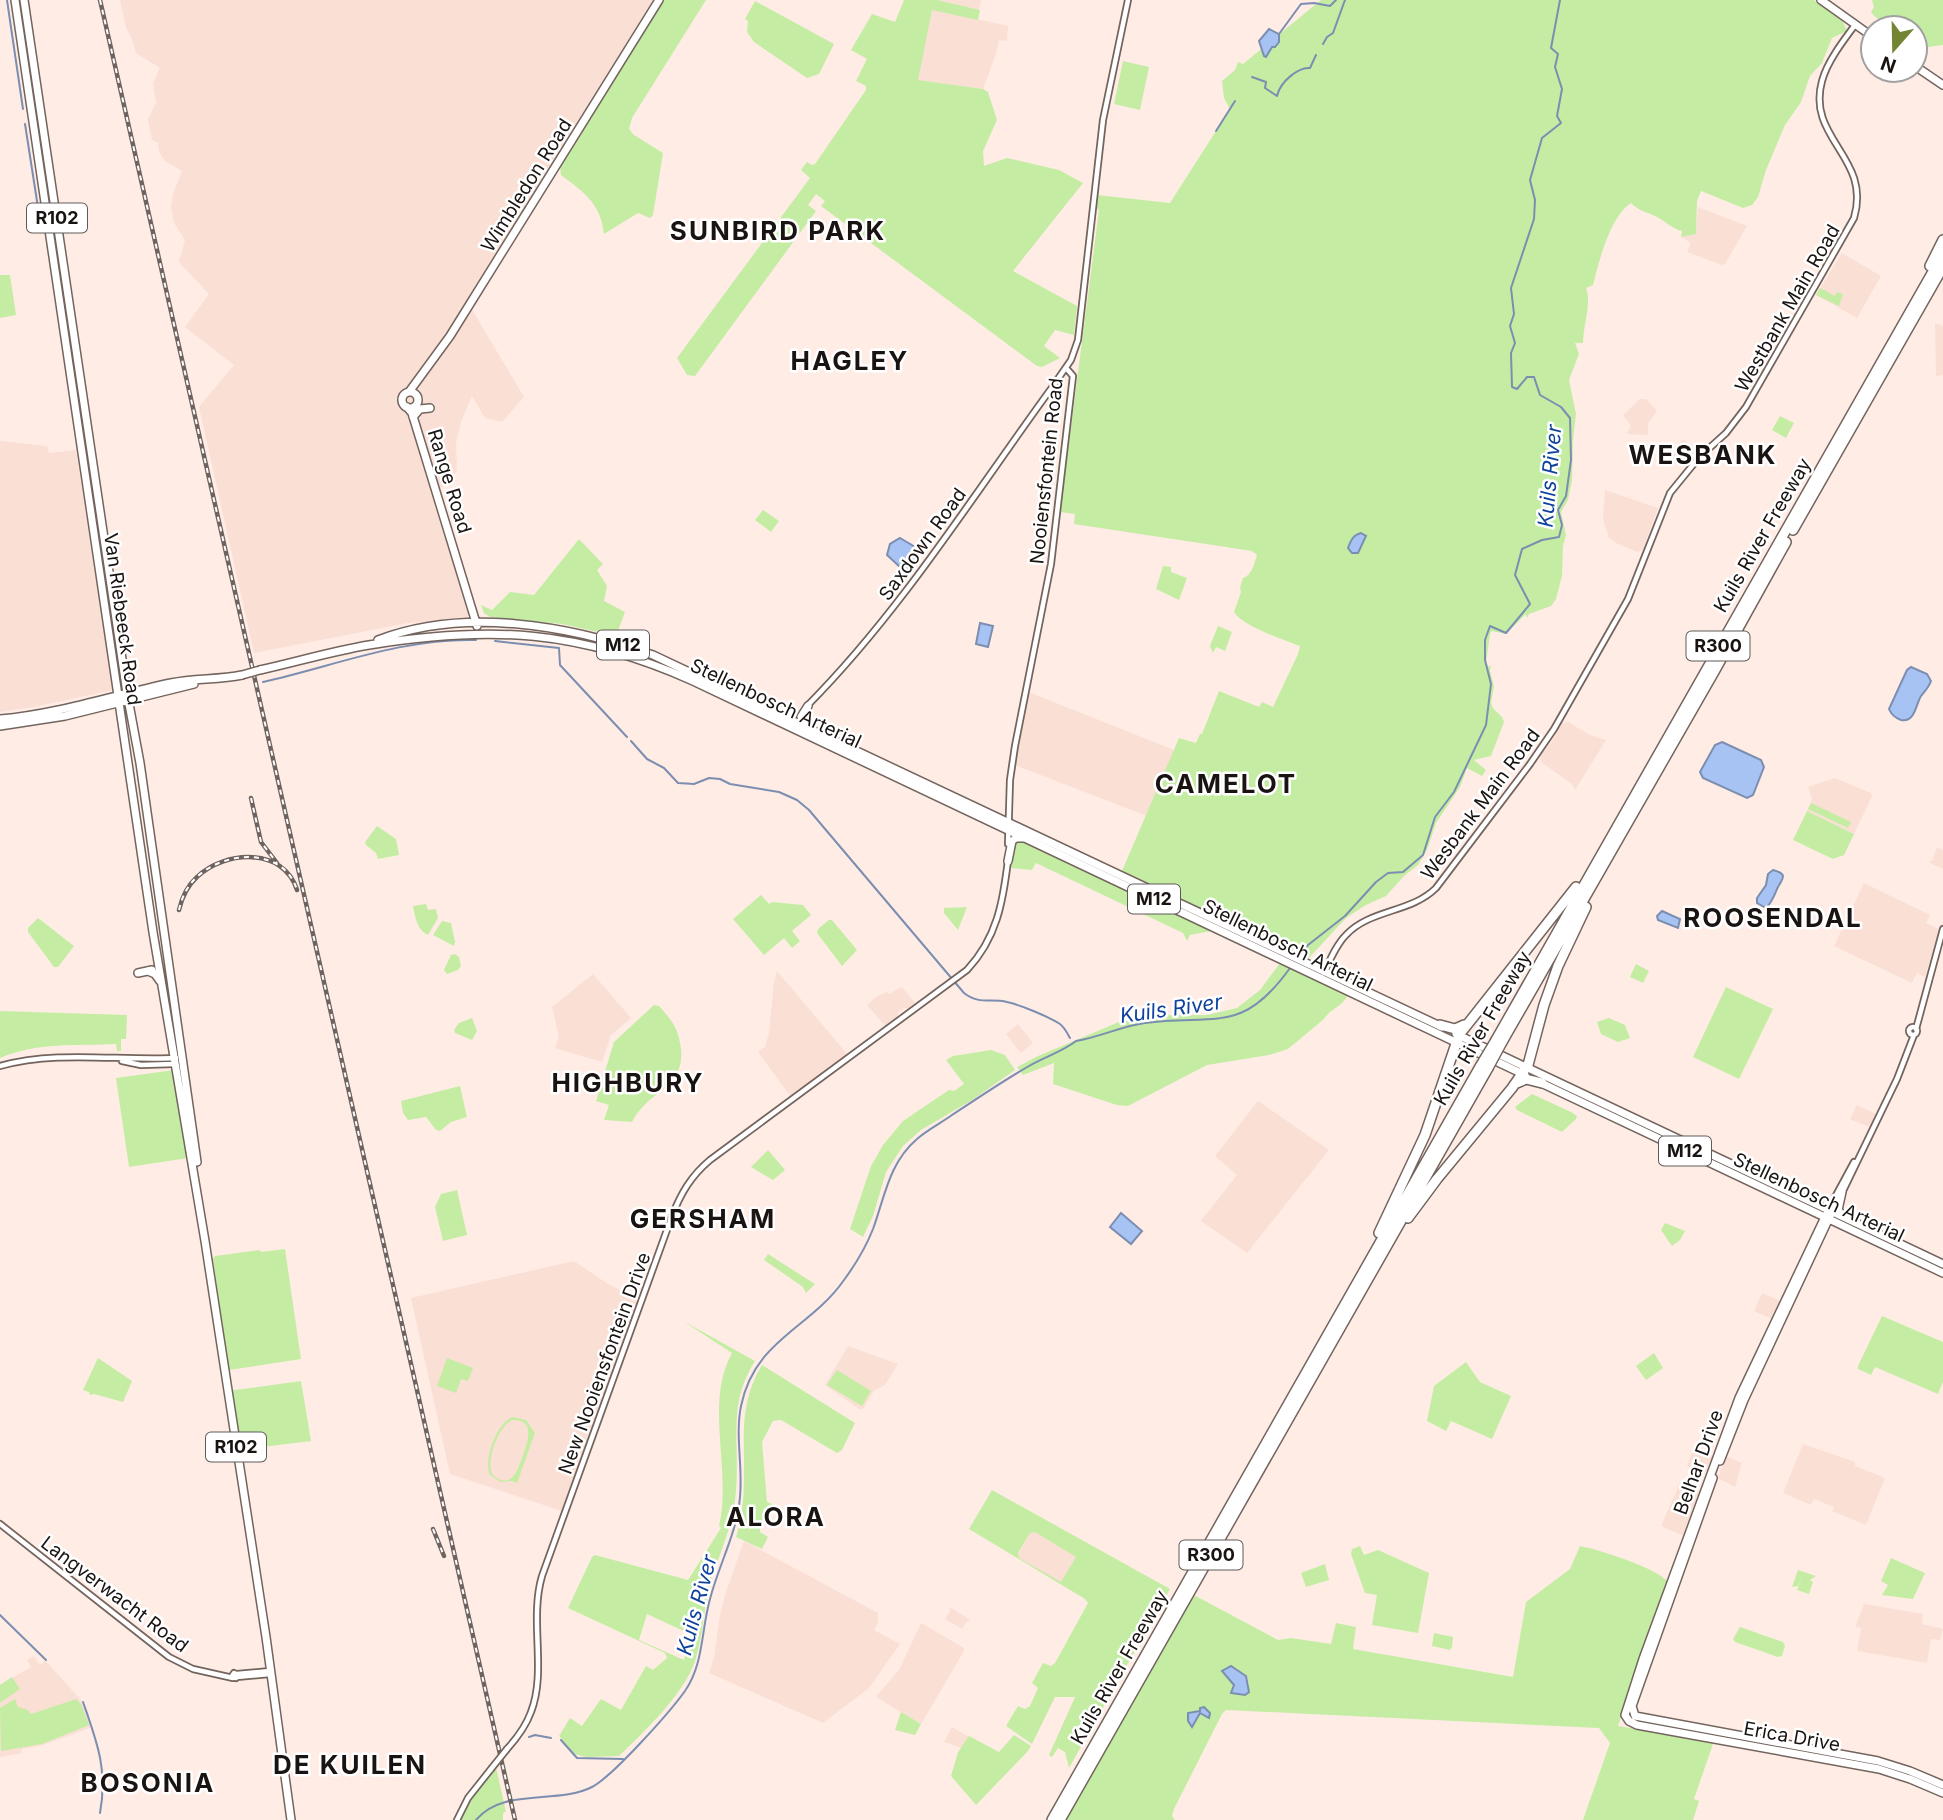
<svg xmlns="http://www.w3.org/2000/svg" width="1943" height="1820" viewBox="0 0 1943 1820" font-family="Inter,sans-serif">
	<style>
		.built { fill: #fadfd5 }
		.green { fill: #c4eda3; fill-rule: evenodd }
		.water { fill: #a7c3f4; stroke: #7c8eb0; stroke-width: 2 }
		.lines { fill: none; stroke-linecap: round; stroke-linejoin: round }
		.stream { stroke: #7c8eb0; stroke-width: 2 }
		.minor-casing { stroke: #73645e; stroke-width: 8 }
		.major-casing { stroke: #73645e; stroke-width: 10 }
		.highway-casing { stroke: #73645e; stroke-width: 12 }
		.minor { stroke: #fff; stroke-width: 4.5 }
		.major { stroke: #fff; stroke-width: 7 }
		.highway { stroke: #fff; stroke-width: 9 }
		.rail-casing { stroke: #6e635f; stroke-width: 4.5 }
		.rail { stroke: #fff; stroke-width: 2; stroke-dasharray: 5; stroke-linecap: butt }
		.minor-bridge-casing { stroke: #73645e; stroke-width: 8; stroke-linecap: butt }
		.major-bridge-casing { stroke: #73645e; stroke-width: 10; stroke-linecap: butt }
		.highway-bridge-casing { stroke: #73645e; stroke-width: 12; stroke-linecap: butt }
		.minor-bridge { stroke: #fff; stroke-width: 4.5 }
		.major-bridge { stroke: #fff; stroke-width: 7 }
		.highway-bridge { stroke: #fff; stroke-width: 9 }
		.labels { text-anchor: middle; stroke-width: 5; stroke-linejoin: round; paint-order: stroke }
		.shield { fill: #fff; stroke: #5e5a58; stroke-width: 2 }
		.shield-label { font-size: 18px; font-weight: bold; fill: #191311 }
		.street-label { font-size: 19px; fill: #191311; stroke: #fff }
		.water-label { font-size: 21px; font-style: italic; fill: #0f429d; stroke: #fff }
		.district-label { font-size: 26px; font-weight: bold; letter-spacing: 2px; fill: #191311; stroke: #fff }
	</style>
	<rect width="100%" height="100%" fill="#ffece5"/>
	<path class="built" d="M120,0H653L542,178L468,303L524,397L502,422L485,418L472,396L461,422L456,443L457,471L433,496L469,613L466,618L408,623L254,653L199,407L234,365L185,327L209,294L179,262L185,240L174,223L171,207L173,194L182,171L165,161L159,152L158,143L152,140L148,119L156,103L153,83L160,68L136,53L132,39L126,28Z
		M937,0H981L979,10Z
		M932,9L1008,26L1007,41L999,40L997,51L983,89L917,80Z
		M1698,207L1747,226L1725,264L1722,265L1687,252L1691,243L1681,237L1696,234Z
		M1842,253L1881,276L1857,318L1816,295Z
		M1935,323L1943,326V375L1936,376Z
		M1640,399H1646L1657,411L1648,423V435L1627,434L1631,426L1623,415Z
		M1684,439L1693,449V459L1687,466L1672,461L1677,445Z
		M0,441L47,446L49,453L76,450L113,690L34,707L0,712Z
		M1605,490L1658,508L1643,549L1638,552L1618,544L1609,538L1603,519Z
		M1026,691L1174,750L1147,816L1015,765Z
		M1568,722L1590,735L1606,740L1575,790L1572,784L1541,762L1540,756L1554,739L1562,723Z
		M1835,778L1873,794L1854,834L1807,811L1812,799L1808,787Z
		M1937,847L1943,850V869L1930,863L1929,861H1932Z
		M1864,883L1930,915L1926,923L1939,929L1925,977L1917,973L1912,983L1834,946Z
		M777,971L848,1055L791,1097L758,1052L765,1047L769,1033L774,982Z
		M593,974L631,1018L611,1035L602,1062L555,1048L559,1037L552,1007Z
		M902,987L916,1004L910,1009L904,1008L898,1012V1018L886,1027L867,1005L876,997L887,992L889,994Z
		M1018,1024L1033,1043L1021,1053L1006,1034Z
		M1258,1101L1329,1150L1247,1253L1201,1221L1237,1175L1215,1156Z
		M1857,1105L1876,1114L1869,1127L1850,1119Z
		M574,1261L608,1284L635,1297L638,1302L562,1511L450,1474L411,1298Z
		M1762,1293L1780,1301L1772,1319L1754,1311Z
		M848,1346L898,1364L885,1385L874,1391L863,1409H859L825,1385Z
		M1803,1444L1855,1462V1466L1885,1478L1866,1525L1832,1511L1834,1507L1814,1499L1811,1505L1783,1493Z
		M1694,1448L1713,1457L1704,1474L1687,1466Z
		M1726,1456L1742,1463L1735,1487L1718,1478Z
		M1680,1483L1699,1492L1684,1536L1661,1526Z
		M1035,1531L1076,1557L1061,1583L1019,1558L1018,1554L1030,1533Z
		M744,1541L878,1613V1622L874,1630L900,1644L869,1688L823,1723L709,1673L714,1657L720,1615L726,1592Z
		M1864,1604L1923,1614L1922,1624L1943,1629L1940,1640L1931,1639L1927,1663L1857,1651L1861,1628L1855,1627Z
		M949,1607L971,1620L967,1621L962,1629L945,1619L950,1611Z
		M921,1623L964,1648V1651L921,1724L876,1697L899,1670Z
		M34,1656L38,1663L42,1664L45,1660L81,1700L92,1727L43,1745L22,1749V1753L0,1757V1685L31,1667L27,1660Z
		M952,1727L969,1737L962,1748L944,1742Z"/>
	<path class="green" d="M661,0H706L632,118L629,129L634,135L663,153L653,215L650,218L638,213L604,234C601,204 584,192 561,175L560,164Z
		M904,0H937L980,10L978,20L932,10L918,80L983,89L988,92L997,120L983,151L984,166L1007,158L1059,170L1083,183L1013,271L1077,306L1074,335L1055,330L1044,346L1060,358L1042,367L1037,366L821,206L825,201L816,194L808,205L816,211L695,376L687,375L677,358L810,178L801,170L807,162L812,165L815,164L866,90V86L856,81L867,59L851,50L872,14L895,22Z
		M1321,0H1814L1843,22L1847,31L1832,38L1822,63L1810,76L1801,102L1785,125L1766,170L1758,197L1752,205L1743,208L1701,191L1697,201L1696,234L1681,237L1682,231C1670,228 1666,221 1657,217C1647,212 1639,211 1631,203C1610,217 1599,261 1593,285L1586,288C1592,303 1583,325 1583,343H1575L1579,354L1569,380L1576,414L1573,440L1572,480L1568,500L1561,512L1566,535L1563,546L1562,576L1556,599L1551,606L1529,614L1527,618L1526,614L1506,634L1492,631L1490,634L1486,663L1489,667L1491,665L1490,671L1494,686L1491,703L1493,708L1502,717L1504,722L1491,756L1474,760L1486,770L1482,776L1467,768L1460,787L1436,823L1427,850L1418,865L1404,876L1386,896L1366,905L1346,918L1307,960L1122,871L1179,738L1196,743L1200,734H1202L1219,691L1259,707L1262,702L1273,707L1298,654L1300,646C1284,640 1242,626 1234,612L1241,592L1240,587L1243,578C1252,575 1254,564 1257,555L1252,551L1074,524L1075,514L1060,512L1099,210L1096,208L1097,195L1170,203L1230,109L1224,98L1222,81L1235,70L1238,62L1243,64Z
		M1872,0H1943V45L1928,47L1915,45V28C1895,28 1885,29 1871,12L1874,7Z
		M755,1L834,44L819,74L807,78L754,42L747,32L748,21L745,19Z
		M1123,61L1149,67L1140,110L1114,104Z
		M0,275H10L16,315L0,318Z
		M1820,288L1835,296L1837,292L1843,294L1839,306L1816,295Z
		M1780,416L1794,423L1786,438L1772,430Z
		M763,510L779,521L771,532L755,520Z
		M579,539L603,564L597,570L607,586L604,601L625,612L616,636L562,624L490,617L484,613L481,605L492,610L510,592L534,595Z
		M1163,566L1171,567V572L1187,578L1179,600L1156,589Z
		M1218,626L1232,632L1225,651L1216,647L1213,653L1210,646Z
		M1811,803L1851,822L1848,828L1808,809Z
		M1807,811L1854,834L1844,855L1833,859L1793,840Z
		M377,826L396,839L399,855L378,859L376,853L366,845L365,842Z
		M1020,840L1211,931L1190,935L1187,941L1183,933L1036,863L1032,870L1011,868L1013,845L1016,841Z
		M761,895L769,904L772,902L803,905L811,915L792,931L800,941L792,948L784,938L764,955L733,919Z
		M426,904L428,910L436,909L438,918L428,935C417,930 415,917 413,906Z
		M944,908L967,907L958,930L944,913Z
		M38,918L74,946L58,967H54L28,932V928Z
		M829,920H832L857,950L842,966L817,933L818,929Z
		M442,921L451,923L455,942L454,946L433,935Z
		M455,954L459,957L461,966L458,970L447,974L444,970L451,955Z
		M1280,963L1346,994L1347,997C1341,1007 1329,1010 1324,1019L1288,1049L1269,1055L1207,1065L1128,1106L1117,1105L1053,1084L1054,1063L1023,1075L1017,1067L1038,1056L1119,1022L1172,1015H1207L1237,1008L1260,990Z
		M1636,964L1649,971L1643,983L1630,977Z
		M1726,987L1773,1009L1739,1079L1693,1057Z
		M654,1005L659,1006C673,1022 678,1027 681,1049C685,1089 648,1090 632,1122L604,1120L609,1105L596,1101L614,1042Z
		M0,1011L127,1015L126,1039H121V1051H117L116,1044C77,1046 37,1042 0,1058Z
		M472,1018L477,1031L472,1040L455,1033L454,1030L459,1023Z
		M1609,1018L1625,1025L1630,1038L1618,1042L1601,1034L1597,1022Z
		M991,1050L1005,1055L1015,1070L972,1100L921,1130L903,1146L886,1172L873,1216L863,1237L850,1229L871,1166L883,1145L903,1121L949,1090L954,1091L964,1084L946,1060L953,1056Z
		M174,1070L188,1158L129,1167L116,1078Z
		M460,1086L467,1117L451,1122L440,1131L436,1130L426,1117L408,1120L403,1113L401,1101Z
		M1532,1094L1571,1112L1577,1116L1576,1119L1562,1132L1517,1110L1515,1107Z
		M768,1150L785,1170L773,1180L751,1167Z
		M457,1190L467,1235L443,1241L435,1207L441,1194Z
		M1665,1223L1685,1231L1680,1240L1672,1246L1661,1230Z
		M285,1249L301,1359L229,1370L213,1259L215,1256L260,1250L261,1252Z
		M768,1254L815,1284L806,1293L803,1287L764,1260Z
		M1882,1316L1943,1342V1382L1938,1394L1875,1367L1871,1375L1858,1369V1366Z
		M683,1321L755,1361C727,1405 740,1442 736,1490C734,1522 722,1548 712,1577C703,1605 704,1634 695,1661C685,1693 643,1733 619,1756L586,1757L574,1754L559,1736L570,1718L582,1726L601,1699L621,1710L646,1666L653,1670L667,1658L665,1653L568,1608L592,1557L595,1555L688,1580L721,1528L719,1526C732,1471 704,1403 732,1353ZM647,1614L690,1634L684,1660L639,1640Z
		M1654,1353L1663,1368L1646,1380L1636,1366Z
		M98,1358L132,1381L123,1402L94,1394L90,1395L89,1392L83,1390Z
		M447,1358L473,1368L468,1381L461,1379L456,1393L437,1386Z
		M1466,1362L1480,1382L1511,1396L1492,1439L1451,1421L1446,1431L1427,1421L1434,1386Z
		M762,1365L855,1423L842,1450L837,1453L781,1420L773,1421L762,1442L767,1502L774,1505L760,1527V1532L768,1537L762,1549L736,1537C741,1519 744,1501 744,1482C745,1438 738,1405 762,1365Z
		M837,1370L871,1391L862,1406L827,1385Z
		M301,1381L311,1441L237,1450L228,1391Z
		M513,1417L526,1420L535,1433L517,1483L512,1481L501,1482L490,1475C483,1460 497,1422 513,1417ZM512,1420C534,1419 529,1438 524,1452C519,1467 512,1493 492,1474C486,1460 498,1427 512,1420Z
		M992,1490L1170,1589L1069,1768L1065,1752L1058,1748L1052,1757L1049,1755L1075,1697H1055L1032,1744L1006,1726L1018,1706L1025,1709L1030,1706L1038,1688L1032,1683L1043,1663L1051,1666L1055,1663L1088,1603L1085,1599L969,1529ZM1035,1532L1076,1557L1061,1582L1019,1558L1018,1553L1030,1533Z
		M1360,1546L1364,1555L1378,1550L1429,1573L1418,1633L1372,1625L1377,1595L1365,1593L1351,1554L1352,1549Z
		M1580,1546C1600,1550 1657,1568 1668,1582L1618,1726L1714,1741L1694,1799L1699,1801L1693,1820H1583L1610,1743L1599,1728L1226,1710L1222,1714L1174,1809L1172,1816L1175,1820H1064L1192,1594L1278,1640L1291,1638L1331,1644L1336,1623L1356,1627L1353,1649L1513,1677L1526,1602L1570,1569ZM1229,1667H1234L1247,1676L1249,1686L1241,1695L1231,1693L1234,1685L1231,1679L1225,1675V1668Z
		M1891,1558L1925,1573L1913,1599L1882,1595L1888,1585L1881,1581Z
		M1325,1564L1329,1580L1306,1587L1301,1573Z
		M1798,1570L1816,1576L1810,1580L1813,1582L1809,1594L1797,1590L1802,1577L1798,1586L1792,1587Z
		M1740,1627L1783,1642L1785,1646L1782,1656L1778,1657L1735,1642L1733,1639Z
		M1434,1633L1453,1637L1452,1647L1450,1650L1432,1646Z
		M12,1677L20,1689L0,1703V1685Z
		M15,1699L18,1707L28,1710L31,1714L76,1699L81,1704L89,1725L42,1744L1,1751L0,1708Z
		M901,1712L921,1724L915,1735L895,1730Z
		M1014,1735L1031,1746L1028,1751L976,1805L951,1776L958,1752L969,1736L999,1752Z
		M496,1767L506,1812L503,1813V1820H460L473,1796Z"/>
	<path class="water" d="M1269,29L1279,34V42L1275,47H1272L1266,57L1264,56L1259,41Z
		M1361,533L1366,536L1358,553H1352L1348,548C1351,540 1353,535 1361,533Z
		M900,538L922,551L904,577L900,574L901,568L887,555L890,544Z
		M980,623L993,626L988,647L976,644Z
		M1911,667L1927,674L1931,681C1929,687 1925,691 1921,696C1916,704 1915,723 1901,720C1895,718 1891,714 1889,709L1907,670Z
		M1722,742L1761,760L1764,767L1753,795L1747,798L1703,778L1700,772L1715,745Z
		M1773,870C1788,874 1783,878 1778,887C1774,895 1773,901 1766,908L1757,903V898L1766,885L1768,874Z
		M1662,911L1680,919L1678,928L1658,920L1657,916Z
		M1121,1213L1142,1231L1131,1244L1110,1227Z
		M1231,1666L1246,1676L1249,1692L1245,1695L1231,1693L1234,1685L1222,1671Z
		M1204,1707L1210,1713L1209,1718L1200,1713L1192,1727L1188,1721V1713L1200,1711V1708Z"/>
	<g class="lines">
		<path class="stream" d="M7,0L23,109
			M1279,34L1301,4L1314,3L1330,6L1336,0
			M1323,44L1327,37L1333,33L1345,0
			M1252,77L1266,82L1265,88L1277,96C1280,82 1298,67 1310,68L1316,55
			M25,124L39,214
			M1216,131L1235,101
			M495,641L559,648L560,665L627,737
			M263,682C334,666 402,638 476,640
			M631,741L647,759L664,768L678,783L694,784L709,778L720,779L730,784L779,792L797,800L809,810L964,993C979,1005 991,998 1007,1002C1021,1005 1049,1017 1060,1024C1065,1028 1067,1033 1070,1038
			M1299,955L1308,945L1345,916L1376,882L1388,873L1403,872L1423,855L1435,817L1454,792L1486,725L1491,684L1485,660V640L1490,626L1506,633L1530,604L1515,575L1522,549L1542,540L1559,537L1562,525L1558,510L1566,496L1571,460L1570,418L1561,407L1540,395L1534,377H1527L1517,389L1512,387L1511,353L1515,343L1510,326L1514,314L1511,288L1534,219L1535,200L1530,180L1542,138L1561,123L1557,116L1562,89L1555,67L1558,54L1551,48L1560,0
			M0,1615L46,1660
			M83,1702C97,1742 108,1770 100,1813
			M529,1737L535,1735L551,1738
			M561,1740L577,1758L623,1759
			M476,1820C503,1787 557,1805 592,1787C613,1776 670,1712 685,1691C704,1663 701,1631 710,1599C719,1564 737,1533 740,1497C743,1467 735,1435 741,1406C755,1339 810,1329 844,1280C855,1265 866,1247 873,1229C885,1196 889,1163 917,1139C927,1130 941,1123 952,1115C978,1098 1003,1081 1029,1066C1044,1057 1062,1052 1076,1041C1100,1037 1122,1026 1145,1023C1216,1014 1242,1035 1290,968"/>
		<g class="minor-casing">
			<path id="minor" d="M1703,452L1707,454L1704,458L1701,455Z
				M1705,452L1726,433L1746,407L1854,218C1872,157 1806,139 1822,81C1827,62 1843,41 1855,25
				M808,705C902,610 974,494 1053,386L1071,360L1078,340L1103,120L1128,0
				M1008,844L1010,780L1015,746L1051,564L1073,376L1066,368
				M1324,973C1330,960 1336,945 1346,935C1370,909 1411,913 1436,888L1530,764L1554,729L1628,599L1670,493L1701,455
				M1909 1031a4 4 0 1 1 8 0a4 4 0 1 1-8 0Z
				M1916,1029L1943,929
				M122,1061L141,1065L175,1064
				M0,1066C58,1050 117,1061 176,1058
				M1842,1193L1897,1079L1914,1035
				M1828,1210L1854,1162
				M0,1524L169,1657L193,1669L233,1678
				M234,1673L238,1675L236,1678L232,1676Z
				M237,1674L270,1671
				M237,1677L270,1674
				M507,1749C517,1738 526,1726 531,1712C547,1671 529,1620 542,1576L672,1216C681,1193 691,1176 710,1160L967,970C997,938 1003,902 1008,860
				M457,1820L468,1798L491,1769"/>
		</g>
		<g class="major-casing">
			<path id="major" d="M15,0L153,932L205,1241L266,1637L291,1820
				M24,0L127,693L140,763L197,1162
				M1821,0L1873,37
				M1915,66L1943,85
				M409,392L450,336L659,0
				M402 400a8 8 0 1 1 16 0a8 8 0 1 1-16 0Z
				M407,407L412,413L477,626
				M413,417L420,409L430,408
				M378,640C465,607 568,625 653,655L1442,1027
				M260,670C296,662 333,651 369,645C491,625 579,630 693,681L1525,1075
				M0,719C58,714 114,695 171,683C195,678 218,680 242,675
				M803,723L801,717L808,706
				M0,726L65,716L194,684
				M1008,861L1012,841L1016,838H1023
				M148,971L155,974L160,981
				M138,973L152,970
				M1456,1034L1943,1264
				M1539,1082L1943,1273
				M1842,1192L1838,1210L1844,1217
				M1826,1215L1739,1398L1643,1659L1625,1715L1629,1721L1637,1725L1879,1769L1910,1779L1943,1793
				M1720,1461L1744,1400L1830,1216
				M1713,1478L1632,1706L1635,1716L1878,1761L1910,1771L1943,1785"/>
		</g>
		<g class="highway-casing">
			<path id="highway" d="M1930,266L1943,240
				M1793,530L1943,267
				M1440,1025L1455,1029L1464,1025
				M1496,1040L1943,254
				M1502,1042L1715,670L1786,542
				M1517,1083L1526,1079L1542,1083
				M1408,1218L1437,1179L1512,1088L1528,1065L1544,1005L1558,966L1586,907
				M1379,1233L1425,1135L1459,1035L1576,887
				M1052,1820L1481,1065
				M1060,1820L1488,1068"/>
		</g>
		<use href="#minor" class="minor"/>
		<use href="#major" class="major"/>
		<use href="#highway" class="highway"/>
		<g class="rail-casing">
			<path id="rail" d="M100,0L515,1820
				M251,798L261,842L277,863
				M179,910C182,897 187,886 197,877C225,850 284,847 297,890
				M433,1529L444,1556"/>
		</g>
		<use href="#rail" class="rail"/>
		<g class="minor-bridge-casing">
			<path id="minor-bridge" d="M491,1769L507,1749"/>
		</g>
		<g class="major-bridge-casing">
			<path id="major-bridge" d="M242,675L260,670"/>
		</g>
		<g class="highway-bridge-casing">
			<path id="highway-bridge" d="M1481,1065L1496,1040
				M1488,1068L1502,1042"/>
		</g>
		<use href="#minor-bridge" class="minor-bridge"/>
		<use href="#major-bridge" class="major-bridge"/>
		<use href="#highway-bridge" class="highway-bridge"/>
	</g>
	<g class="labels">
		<g class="shield">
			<rect x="27" y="203.5" width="60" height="29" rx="5"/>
			<rect x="597" y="630.5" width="52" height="29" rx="5"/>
			<rect x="1686.5" y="631.5" width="63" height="29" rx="5"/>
			<rect x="1128" y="884.5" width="52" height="29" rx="5"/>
			<rect x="1659" y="1136.5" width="52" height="29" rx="5"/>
			<rect x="206" y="1432.5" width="60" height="29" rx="5"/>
			<rect x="1179.5" y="1540.5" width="63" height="29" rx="5"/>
		</g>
		<g class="shield-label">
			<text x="57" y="224">R102</text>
			<text x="623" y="651">M12</text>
			<text x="1718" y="652">R300</text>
			<text x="1154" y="905">M12</text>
			<text x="1685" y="1157">M12</text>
			<text x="236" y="1453">R102</text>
			<text x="1211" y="1561">R300</text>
		</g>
		<g class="street-label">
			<text transform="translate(526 185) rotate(-58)" y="7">Wimbledon Road</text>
			<text transform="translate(1787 308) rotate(-60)" y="7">Westbank Main Road</text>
			<text transform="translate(1046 471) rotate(-84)" y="7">Nooiensfontein Road</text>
			<text transform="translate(450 481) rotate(73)" y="7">Range Road</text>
			<text transform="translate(1762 535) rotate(-60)" y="7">Kuils River Freeway</text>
			<text transform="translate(922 544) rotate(-54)" y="7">Saxdown Road</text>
			<text transform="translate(123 619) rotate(82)" y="7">Van Riebeeck Road</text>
			<text transform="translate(776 703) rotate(25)" y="7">Stellenbosch Arterial</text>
			<text transform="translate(1480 804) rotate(-53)" y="7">Wesbank Main Road</text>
			<text transform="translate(1288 945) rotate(26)" y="7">Stellenbosch Arterial</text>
			<text transform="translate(1482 1028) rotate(-60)" y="7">Kuils River Freeway</text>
			<text transform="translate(1819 1197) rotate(25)" y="7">Stellenbosch Arterial</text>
			<text transform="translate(604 1363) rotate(-70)" y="7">New Nooiensfontein Drive</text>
			<text transform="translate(1698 1462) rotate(-70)" y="7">Belhar Drive</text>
			<text transform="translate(115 1594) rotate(37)" y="7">Langverwacht Road</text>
			<text transform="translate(1119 1667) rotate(-60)" y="7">Kuils River Freeway</text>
			<text transform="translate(1792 1736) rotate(10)" y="7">Erica Drive</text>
		</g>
		<g class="water-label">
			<text transform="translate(1550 476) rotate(-85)" y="7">Kuils River</text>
			<text transform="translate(1171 1009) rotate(-8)" y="7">Kuils River</text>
			<text transform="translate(697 1605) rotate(-75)" y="7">Kuils River</text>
		</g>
		<g class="district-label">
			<text x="778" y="240">SUNBIRD PARK</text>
			<text x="850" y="370">HAGLEY</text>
			<text x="1703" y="464">WESBANK</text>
			<text x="1226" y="793">CAMELOT</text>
			<text x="1773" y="927">ROOSENDAL</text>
			<text x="628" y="1092">HIGHBURY</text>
			<text x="703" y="1228">GERSHAM</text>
			<text x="776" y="1526">ALORA</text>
			<text x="350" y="1774">DE KUILEN</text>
			<text x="148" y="1792">BOSONIA</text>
		</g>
	</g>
	<g transform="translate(1894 49) rotate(200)"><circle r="33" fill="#ffffff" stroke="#a3a1a0" stroke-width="2"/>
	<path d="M0-5L12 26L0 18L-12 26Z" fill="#738433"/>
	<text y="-10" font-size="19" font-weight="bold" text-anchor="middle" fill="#191311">N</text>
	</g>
</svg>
